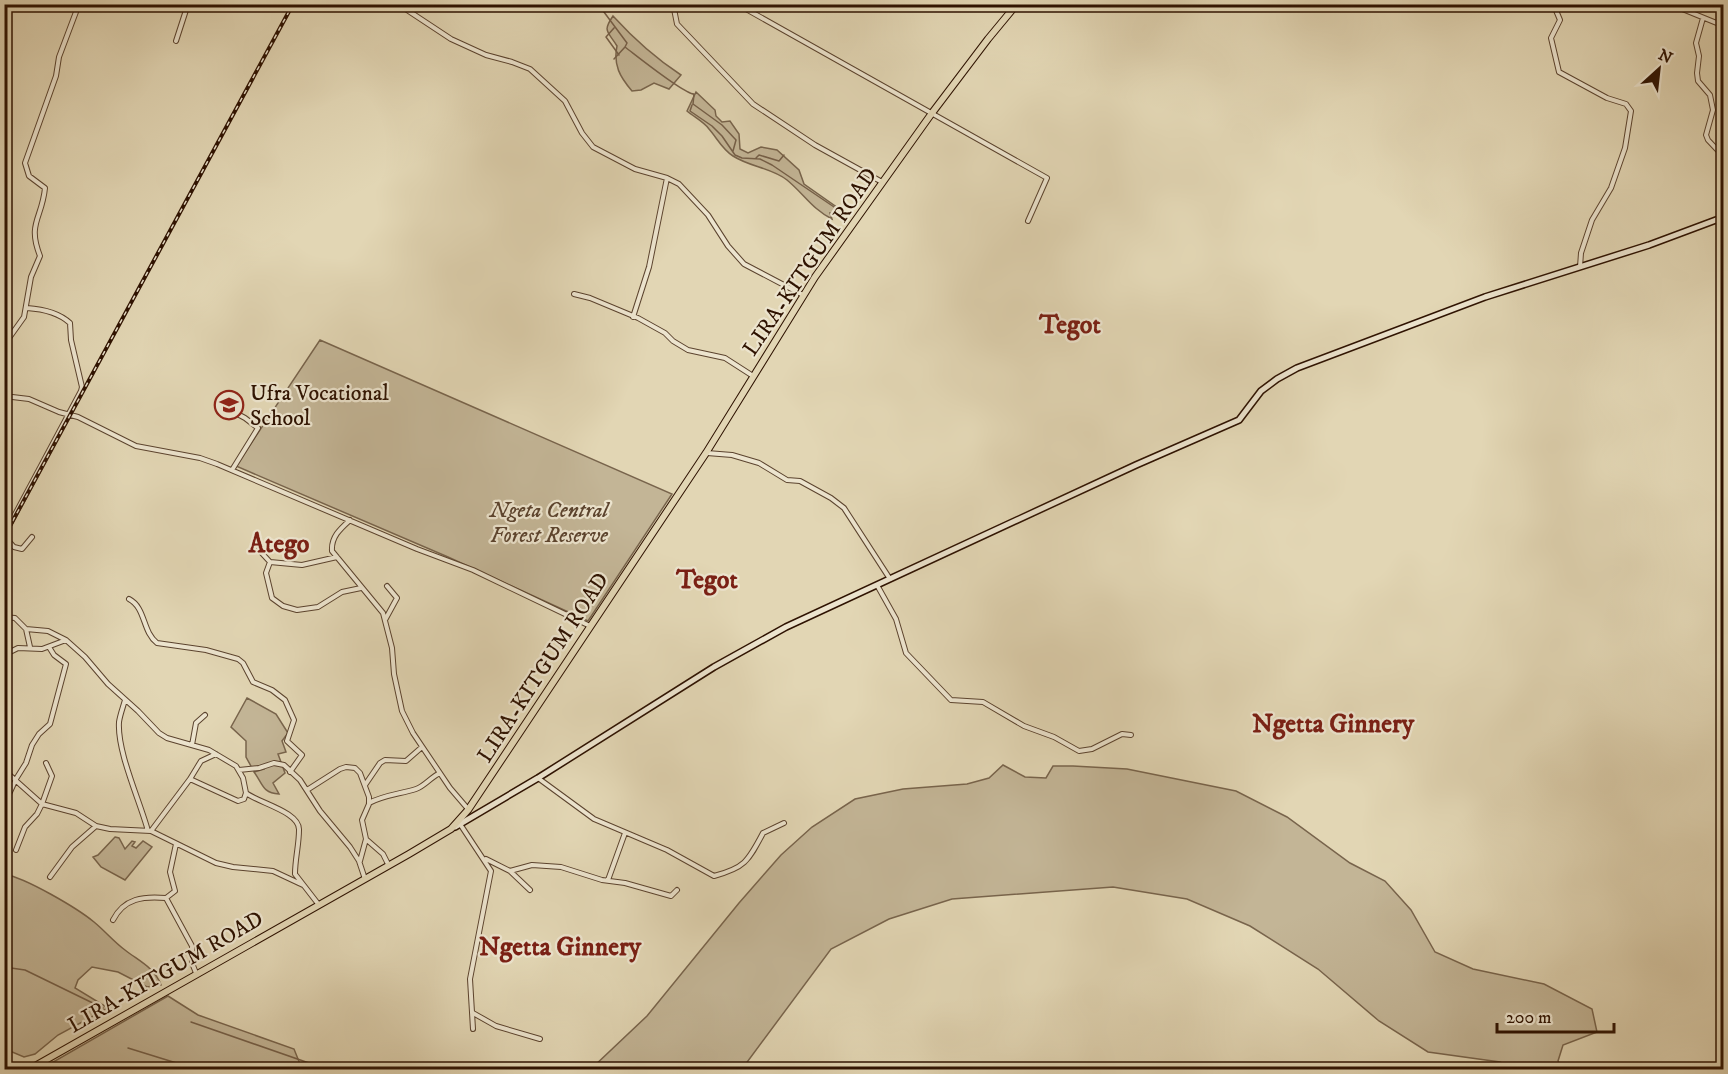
<svg xmlns="http://www.w3.org/2000/svg" width="1728" height="1074" viewBox="0 0 1728 1074" font-family="'IM FELL DW Pica',serif">
	<style>
		.green { fill: #c3b596; stroke: #78644c; stroke-width: 1.5 }
		.lines { fill: none; stroke-linecap: round; stroke-linejoin: round }
		.stream { stroke: #755f48; stroke-width: 1.5 }
		.street-casing { stroke: #5b432e; stroke-width: 6 }
		.secondary-casing { stroke: #2e1201; stroke-width: 8 }
		.primary-casing { stroke: #2e1201; stroke-width: 8 }
		.street { stroke: #ece4ce; stroke-width: 4 }
		.secondary { stroke: #ece4ce; stroke-width: 5 }
		.primary { stroke: #e2d6b4; stroke-width: 6 }
		.rail-casing { stroke: #2e1201; stroke-width: 4 }
		.rail { stroke: #ece4ce; stroke-width: 1.5; stroke-dasharray: 4.5; stroke-linecap: butt }
		.labels { text-anchor: middle; stroke-width: 4.5; stroke-linejoin: round; paint-order: stroke }
		.street-label { font-size: 22px; fill: #2e1201; stroke: #ece4ce }
		.poi-label { font-size: 22px; fill: #2e1201; stroke: #ece4ce; text-anchor: start }
		.park-label { font-size: 22px; font-style: italic; fill: #5b432e; stroke: #ece4ce }
		.quarter-label { font-size: 26px; font-weight: bold; fill: #7a1f14; stroke: #ece4ce }
	</style>
	<rect width="100%" height="100%" fill="#e2d6b4"/>
	<filter id="stains"><feTurbulence type="fractalNoise" baseFrequency=".00333" numOctaves="4"/><feColorMatrix values="0 0 0 0 .2 0 0 0 0 .09 0 0 0 0 .02 0 0 0 .5 -.17"/></filter>
	<radialGradient id="worn" r=".72"><stop offset=".6" stop-color="#630" stop-opacity="0"/><stop offset="1" stop-color="#630" stop-opacity=".3"/></radialGradient>
	<path class="green" d="M613,16C634,39 655,58 681,75L669,89L654,83L641,90L632,91C620,77 613,65 617,46C608,31 602,32 613,16Z
		M696,92L715,110L716,116L722,122L730,121L739,134L740,149L748,153L761,147L777,150L799,170L804,184L838,208L836,213H830L832,219C812,209 804,194 787,180C772,168 750,167 733,156C722,149 717,138 709,129C704,122 694,117 687,111Z
		M320,340L672,494L588,621L448,557L236,466Z
		M247,698L276,714L288,733L282,741L286,752L278,754L285,773L273,783L279,794C262,793 263,784 254,772L264,769L262,766L252,768L246,757V741L231,727Z
		M1003,765L1025,777L1046,778L1053,766H1073L1127,769L1236,791L1287,817L1350,863L1385,881L1411,910L1435,952L1473,969L1544,984L1592,1009L1597,1032L1563,1045L1558,1061L1563,1069H1515L1500,1062L1428,1052L1379,1021L1318,969L1250,926L1187,899L1113,887L952,899L889,919L831,949L742,1069H591L647,1016L739,903L781,855L812,827L855,799L903,789L967,784L989,778Z
		M115,837L119,838L125,849L132,841L135,842L132,846L136,848L143,841L152,847L125,880L101,867L93,857L98,855Z
		M4,874C26,878 77,908 94,922C105,931 114,942 125,950C139,961 155,968 161,985L147,987L118,972L92,967L78,980L75,988L108,1008L58,1035L35,1054L24,1057L5,1049Z
		M168,996L198,1015L294,1049L302,1069H41Z"/>
	<g class="lines">
		<path class="stream" d="M598,4L627,43L625,47C637,56 684,94 694,94L693,104L722,125L736,140L733,151
			M614,28L606,37L619,55
			M614,59L625,47
			M692,105L690,111L712,126L722,136L735,155L742,158L760,159L772,165L837,209
			M756,158L759,155L779,161L784,155
			M4,967L25,970L103,1008
			M191,1022L329,1070
			M128,1048L199,1070
			M267,1066L275,1070
			M486,1067L487,1070"/>
		<g class="street-casing">
			<path id="street" d="M210,4L226,8L236,4
				M398,4L451,39L486,55L512,62L530,69L565,101L582,133L593,147L635,169L667,178L679,184L708,215L728,246L744,264L803,295
				M673,4L677,24L753,104L815,145L882,182
				M737,4L1047,178L1028,221
				M1550,4L1555,8L1560,20L1551,38L1559,72L1607,98L1626,104L1631,111L1625,148L1611,188L1592,220L1581,253L1580,267
				M1670,4L1724,26
				M1703,18L1696,43L1699,56L1697,73L1698,81L1710,95L1713,110L1706,135L1708,140L1724,157
				M176,41L188,4
				M574,294L590,298L638,318L665,333L673,341L688,350L725,358L753,376
				M633,317L649,267L667,178
				M4,345L24,317L31,277L40,256C27,223 42,219 45,188L29,176L25,163L56,76L59,57L79,4
				M4,396L29,399L59,412L78,417L136,446L200,458L217,464L417,549L473,570L590,626
				M228,409L245,418L258,428L232,470
				M707,453L732,455L759,463L787,480L800,481L831,498L844,508L890,579
				M350,520C340,529 331,537 332,551L383,613L392,648L394,674L402,711L413,733L450,788L468,809
				M4,535L81,391L82,387L71,340L70,323C58,312 42,309 27,308
				M4,536L14,547L22,549L32,537
				M259,550L270,562L302,565L337,557
				M270,562L266,573L272,598L283,606L297,610L318,607L342,592L361,588
				M877,585L896,619L906,653L951,700L983,702L1024,726L1054,737L1079,751L1092,749L1122,734L1131,735
				M129,599C146,608 142,631 157,643L206,650L238,659L243,663L253,682L272,690L285,700L294,720L287,741L302,755L290,772
				M4,617L15,618L26,629L48,631L66,640L85,657L108,684L138,711L159,733L167,738L209,750L236,766L243,778L246,793C259,803 300,812 299,830C299,845 295,859 295,874L319,905
				M385,620L397,598L387,586
				M26,629L30,647
				M4,655L18,648L42,649L66,640
				M125,700C123,707 120,715 119,722C117,752 140,801 148,831
				M192,745L196,723L205,715
				M4,770L42,804L76,813L96,826L110,829L151,831L216,863L233,867L273,871L303,885
				M239,770L259,768L274,763L284,765L300,780L320,811L350,847L359,861L365,879
				M538,778L594,819L667,850L714,876C744,868 748,862 763,833L784,823
				M190,779L201,761L216,754
				M365,785L380,763L385,760L406,761L422,747
				M307,790L340,769L346,767L355,768L360,773L369,797V804L362,820L366,839L360,861
				M369,803C384,795 400,794 416,789C425,786 431,777 440,773
				M4,805L16,779L26,763L32,745L39,734L50,724L66,664L54,655L49,647
				M460,824L491,871L470,979L473,1029
				M151,831L190,779L238,801L244,799L246,793
				M367,840L383,854L388,864
				M16,850L25,827L37,814L42,804L52,776L46,763
				M486,859L510,871L530,890
				M510,871L532,865L561,867L602,880L625,883L671,896L677,890
				M50,877L72,847L96,826
				M608,880L625,833
				M166,898L192,946V963L196,973
				M113,920C124,898 144,896 166,898L175,891L170,872L176,844
				M473,1013L496,1026L540,1039"/>
		</g>
		<g class="secondary-casing">
			<path id="secondary" d="M455,827L538,778L714,667L786,627L1136,465L1239,420L1261,391L1277,379L1297,368L1485,297L1649,245L1724,217"/>
		</g>
		<g class="primary-casing">
			<path id="primary" d="M28,1070L409,854L451,829L468,810L706,453L815,277L932,113L988,39L1017,4"/>
		</g>
		<use href="#street" class="street"/>
		<use href="#secondary" class="secondary"/>
		<use href="#primary" class="primary"/>
		<g class="rail-casing">
			<path id="rail" d="M4,537L293,4"/>
		</g>
		<use href="#rail" class="rail"/>
	</g>
	<defs>
		<g id="school-ring" transform="scale(1.5)"><circle r="9.5" fill="#ece4ce" stroke="#8f2418" stroke-width="1.5"/><path d="M0-5L7-2L0 1L-7-2ZM-4 1L0 2.5L4 1V4Q0 6-4 4Z" fill="#8f2418"/></g>
	</defs>
	<g fill-rule="evenodd">
		<use href="#school-ring" x="229" y="405"/>
	</g>
	<g class="labels">
		<g class="street-label">
			<text transform="translate(809 261) rotate(-56)" y="8">LIRA-KITGUM ROAD</text>
			<text transform="translate(542 667) rotate(-57)" y="8">LIRA-KITGUM ROAD</text>
			<text transform="translate(165 971) rotate(-30)" y="8">LIRA-KITGUM ROAD</text>
		</g>
		<g class="poi-label">
			<text x="250" y="400">Ufra Vocational<tspan x="250" dy="25">School</tspan></text>
		</g>
		<g class="park-label">
			<text x="549" y="517">Ngeta Central<tspan x="549" dy="25">Forest Reserve</tspan></text>
		</g>
		<g class="quarter-label">
			<text x="1070" y="333">Tegot</text>
			<text x="279" y="552">Atego</text>
			<text x="707" y="588">Tegot</text>
			<text x="1333" y="732">Ngetta Ginnery</text>
			<text x="560" y="955">Ngetta Ginnery</text>
		</g>
	</g>
	<rect width="1728" height="1074" fill="none" stroke="#e2d6b4" stroke-width="24"/>
	<rect x="6" y="6" width="1716" height="1062" fill="none" stroke="#2e1201" stroke-width="3"/>
	<rect x="12" y="12" width="1704" height="1050" fill="none" stroke="#2e1201" stroke-width="1.5"/>
	<g transform="translate(1659 69) rotate(27)" stroke="#ece4ce" stroke-width="4.5" paint-order="stroke">
	<path d="M0-4.5L10 22L0 15L-10 22Z" fill="#2e1201"/>
	<text y="-9" font-size="16" font-weight="bold" text-anchor="middle" fill="#2e1201">N</text>
	</g>
	<path d="M1497 1023v9h117v-9" fill="none" stroke="#2e1201" stroke-width="3"/>
	<text x="1506" y="1023" font-size="18" fill="#2e1201" stroke="#ece4ce" stroke-width="4.5" paint-order="stroke">200 m</text>
	<rect width="100%" height="100%" filter="url(#stains)"/>
	<rect width="100%" height="100%" fill="url(#worn)"/>
</svg>
